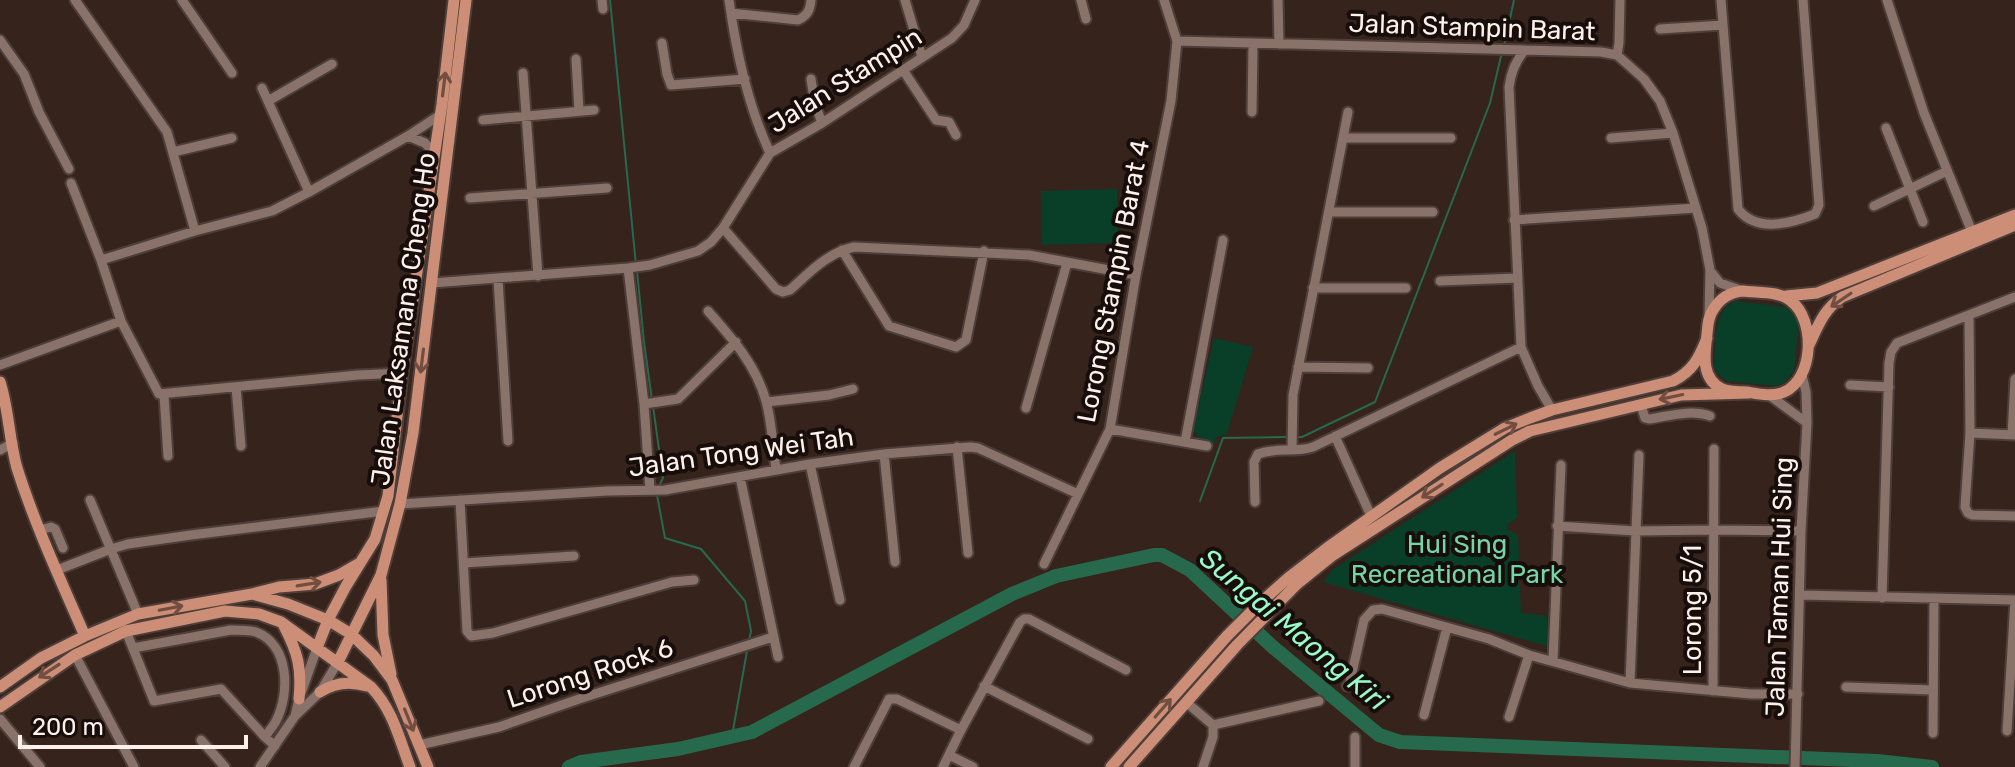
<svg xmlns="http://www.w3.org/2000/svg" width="2015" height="767" viewBox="0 0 2015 767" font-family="Rubik,sans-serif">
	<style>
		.green { fill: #093e29 }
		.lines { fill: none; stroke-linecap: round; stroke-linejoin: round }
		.stream { stroke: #27694c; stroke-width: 2 }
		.river { stroke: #27694c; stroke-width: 14 }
		.minor-casing { stroke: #4e3e39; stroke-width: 13 }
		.major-casing { stroke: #4e3e39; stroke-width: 15 }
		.minor { stroke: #89726a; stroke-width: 9 }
		.major { stroke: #cd8e77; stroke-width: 11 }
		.oneway { stroke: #724e41 }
		.labels { text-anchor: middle; stroke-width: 8; stroke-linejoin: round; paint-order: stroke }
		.street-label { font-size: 26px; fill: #fef1ec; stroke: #170e0b }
		.park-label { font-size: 26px; fill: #76d5a7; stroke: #170e0b }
		.water-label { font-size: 28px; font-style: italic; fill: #9afaca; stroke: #170e0b }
	</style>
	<rect width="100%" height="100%" fill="#35231c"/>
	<path class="green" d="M1117,189L1118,243L1042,245L1041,191Z
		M1736,301L1786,307L1797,318L1799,323L1794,371L1784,383L1775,386L1726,381L1716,372L1714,366C1716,344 1711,310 1736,301Z
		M1214,338L1253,347L1227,434L1217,437L1213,445L1201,441L1193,430Z
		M1515,451L1517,518L1507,525L1508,530L1518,535L1521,613L1547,616L1550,647L1323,582L1332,570Z"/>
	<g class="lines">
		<path class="stream" d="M610,0L636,265
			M1504,46L1514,0
			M637,271L644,342L652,400
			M653,406L663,478L659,486
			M1294,437H1302L1375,402L1490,103L1502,52
			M657,495L665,538L701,549L745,601L751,631L749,641
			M1200,501L1223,438L1288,437
			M732,736L747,651"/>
		<path class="river" d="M569,767L581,762L678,749L752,732L1012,594L1056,576L1154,555H1162L1190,570L1274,648L1379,735L1400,742L1877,761L1932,767"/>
		<g class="minor-casing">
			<path id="minor" d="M75,0L167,132L195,231
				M182,0L232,73
				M602,0L603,9
				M729,0C736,51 748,106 770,153
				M905,0L922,57
				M1081,0L1086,19
				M1164,0L1177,41L1601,52L1617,55L1644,79L1660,101L1673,133L1702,228L1710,270L1709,316
				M1278,0L1279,44
				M1721,0L1738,209C1756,233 1790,224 1815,214L1819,205L1803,0
				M1887,0L1924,113L1972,232
				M731,13L798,20C808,15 810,10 811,0
				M1660,29L1723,25
				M0,40L24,74L39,112L69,169
				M662,43L667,74L671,85L745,79
				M1525,50C1515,61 1511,72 1509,87L1521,347L1538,386L1552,410
				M1617,55L1619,43L1620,0
				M576,59L579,111
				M903,70L936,120L949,122L956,135
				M523,73L538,276
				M811,79L815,104L822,123
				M268,101L332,64
				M1252,112L1253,44
				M483,120L594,110
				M1886,128L1923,222
				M408,136L425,143L434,153
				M1344,138H1451
				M1611,138L1673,133
				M173,152L232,138
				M71,183L101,260L121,321L159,394L358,375L402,373
				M309,192L408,136L440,115
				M470,198L607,188
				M1874,206L1947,171
				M1330,212H1433
				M1514,220L1696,208
				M723,228L776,289L783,292L790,290C810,272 827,253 854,247L1029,255L1136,275
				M842,250L889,326L956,347L966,340L984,251
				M101,260L195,231L272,211L309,192L262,88
				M628,268L644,404L650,490
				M1712,273L1720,283L1743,291
				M498,279L508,441
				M1440,281L1518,278
				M432,283L628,268L650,265L698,251L711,242L723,228L770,153L822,123L952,38L964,25L975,0
				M1313,288H1406
				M708,311C732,338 756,365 766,401C772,423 773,448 776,470
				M1969,315L1970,433L1965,507L1968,513L1972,515L2015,516
				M0,365L121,321
				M1298,367L1368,368
				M1850,385L1889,387
				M236,387L241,446
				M164,395L168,456
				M1769,395L1807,423
				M767,402L829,395L853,389
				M644,404L678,399L736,342
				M1641,405L1645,418L1649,419C1669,416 1691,409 1710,416
				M1026,408L1067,263
				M1110,429L1207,446
				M1970,433L2015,435
				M2012,435L2015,379
				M1335,436L1371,516
				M1185,442L1223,240
				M957,447L968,553
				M0,450L13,443
				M1292,450L1293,395L1348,112
				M884,454L895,562
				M810,464L840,600
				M740,477L778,657
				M90,500L138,614
				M460,500L467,631L471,636L493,633L672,582L694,580
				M1255,502L1254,462L1258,454C1276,447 1295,453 1313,447L1521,347
				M400,504L607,491L665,490L810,464L884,454L970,447L978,448L1078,494
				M1557,526L1635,531L1714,530L1801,531
				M40,530L51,527L55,529L63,548
				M464,563L574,556
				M1044,564L1110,429L1136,275L1171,101L1177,41
				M57,570L111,549L128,544L191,535L384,511
				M1801,595L2015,600L2007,731
				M1882,598L1889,363L1891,352L1897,343L2015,297
				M126,631L154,701L221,689L265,737L275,746
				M133,648L231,630C239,630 248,630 256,632C290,645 290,694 276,721C273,727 268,732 265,737
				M75,655L134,767
				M1553,661L1561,465
				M1630,683L1639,455
				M984,686L1088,739
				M1347,686H1349L1364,620L1373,610L1382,609L1489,639L1529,655L1630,683L1751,694H1798
				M1846,687L1932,690
				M1713,691L1714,449
				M1187,703L1213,725V737L1203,767
				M1424,715L1447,627
				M295,716L299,699L317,648
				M1509,717L1529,655
				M0,719L40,767
				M1213,725L1319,701
				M1933,733L1934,598
				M201,740L225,767
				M419,745L499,727L579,699L773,637
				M949,755L973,767
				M260,767L295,716L320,692L338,662
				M854,767L889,699H897L961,730
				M943,767L961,730L1020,622L1024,619H1029L1126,670
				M1355,767V737
				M1795,767L1801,531L1807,423L1806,392L1802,375"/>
		</g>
		<g class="major-casing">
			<path id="major" d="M1743,291C1758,293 1780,291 1791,301C1816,320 1814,379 1784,392C1772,397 1759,394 1747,392C1739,392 1730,392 1722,389C1700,378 1705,353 1707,334C1708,325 1708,317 1713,310C1720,298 1731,292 1743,291Z
				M1786,296L1817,293L2015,215
				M1809,345C1818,326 1824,309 1842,297L2015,225
				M0,382C9,410 9,440 17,468C35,525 61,581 85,636
				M381,580L383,635L391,674
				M252,594L279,587L315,584L339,575L358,564
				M284,626C298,653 302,668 299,699
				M317,648L328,620L346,586L375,539L388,496L402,373L442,104L454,0
				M338,662L381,575L400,504L413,433L466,0
				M0,687L41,658L85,636L138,614L252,594L288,604L328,620L351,634L374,656L392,680L428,767
				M320,692C335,682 350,681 367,686
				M0,707L75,655L126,631L225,611L259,614L281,622L371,687C393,710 399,738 410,767
				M1111,767L1227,636L1260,603L1288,578L1327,548L1440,468L1505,428L1530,418L1552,410L1673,381C1693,371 1699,358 1707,338
				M1129,767L1237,645L1297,584L1333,555L1512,440L1530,431L1681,395L1749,393"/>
		</g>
		<use href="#minor" class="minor"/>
		<use href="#major" class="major"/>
	</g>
	<defs><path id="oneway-shaft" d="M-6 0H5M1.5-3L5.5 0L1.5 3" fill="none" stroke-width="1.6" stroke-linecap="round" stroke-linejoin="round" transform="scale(2)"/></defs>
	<g class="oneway">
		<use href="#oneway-shaft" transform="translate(444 84) rotate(-83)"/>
		<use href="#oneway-shaft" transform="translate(1841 300) rotate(146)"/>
		<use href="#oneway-shaft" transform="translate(422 361) rotate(97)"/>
		<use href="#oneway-shaft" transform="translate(1671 397) rotate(168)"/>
		<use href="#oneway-shaft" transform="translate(1506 429) rotate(-26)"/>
		<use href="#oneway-shaft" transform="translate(1432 491) rotate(147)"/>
		<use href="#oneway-shaft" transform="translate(309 584) rotate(-9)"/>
		<use href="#oneway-shaft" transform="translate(171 608) rotate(-11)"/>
		<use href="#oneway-shaft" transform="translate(49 671) rotate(147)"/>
		<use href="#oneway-shaft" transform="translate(1163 708) rotate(-49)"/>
		<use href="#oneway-shaft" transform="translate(409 720) rotate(68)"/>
	</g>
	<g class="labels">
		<g class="street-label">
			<text transform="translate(1472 27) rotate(2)" y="9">Jalan Stampin Barat</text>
			<text transform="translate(845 80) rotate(-32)" y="9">Jalan Stampin</text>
			<text transform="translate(1113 281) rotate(-79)" y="9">Lorong Stampin Barat 4</text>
			<text transform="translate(403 319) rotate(-82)" y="9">Jalan Laksamana Cheng Ho</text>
			<text transform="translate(741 452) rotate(-8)" y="9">Jalan Tong Wei Tah</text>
			<text transform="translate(1779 587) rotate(-88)" y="9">Jalan Taman Hui Sing</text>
			<text transform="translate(1692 610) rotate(-90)" y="9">Lorong 5/1</text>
			<text transform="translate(590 673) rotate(-18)" y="9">Lorong Rock 6</text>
		</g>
		<g class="park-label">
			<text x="1457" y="553">Hui Sing<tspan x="1457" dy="30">Recreational Park</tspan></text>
		</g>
		<g class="water-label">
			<text transform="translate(1294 629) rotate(40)" y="10">Sungai Maong Kiri</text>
		</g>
	</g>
	<path d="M20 735v12h226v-12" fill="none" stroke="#fef1ec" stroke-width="4"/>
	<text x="32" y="735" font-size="24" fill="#fef1ec" stroke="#170e0b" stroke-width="6" paint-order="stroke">200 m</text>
</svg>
